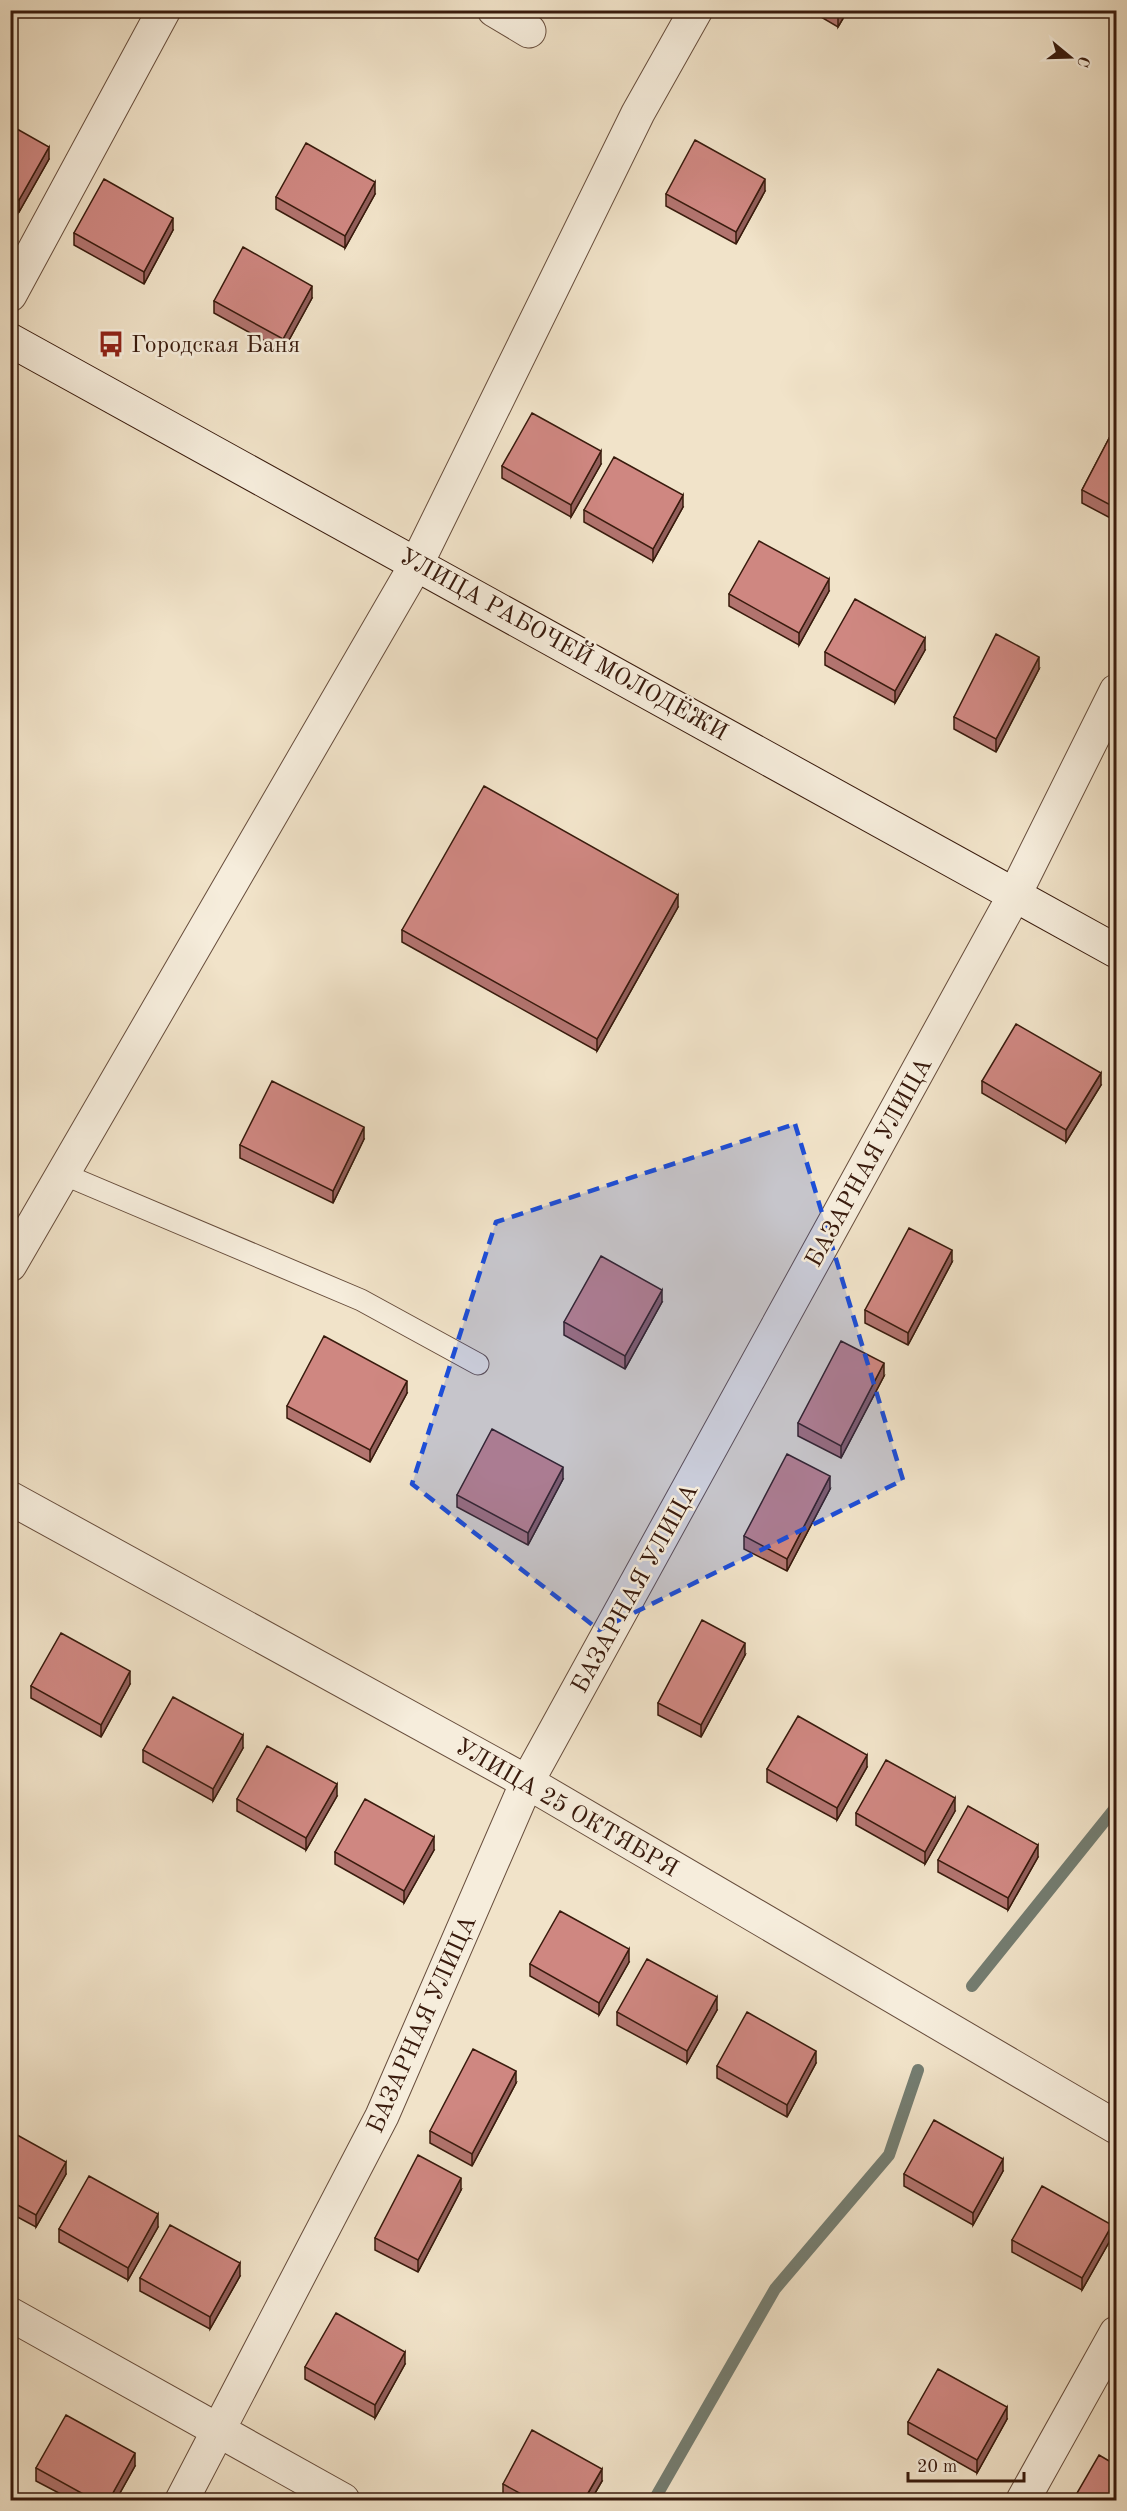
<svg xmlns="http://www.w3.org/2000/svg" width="1127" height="2511" viewBox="0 0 1127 2511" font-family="'Old Standard TT',serif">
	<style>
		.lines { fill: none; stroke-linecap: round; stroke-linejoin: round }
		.stream { stroke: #747d71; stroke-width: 12 }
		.lane-casing { stroke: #674d3c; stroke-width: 23 }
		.street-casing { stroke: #674d3c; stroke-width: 35 }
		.secondary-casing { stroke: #391b0d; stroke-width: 35 }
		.lane { stroke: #f6eddc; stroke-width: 21 }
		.street { stroke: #f6eddc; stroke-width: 33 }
		.secondary { stroke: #f6eddc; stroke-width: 33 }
		.wall { fill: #b2746f; stroke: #391b0d; stroke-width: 1.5 }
		.shaded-wall { fill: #915e5a; stroke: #391b0d; stroke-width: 1.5 }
		.building { fill: #cf8781; stroke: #391b0d; stroke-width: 1.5 }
		.marked { fill: #1d4ed8; fill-opacity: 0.2; stroke: #1d4ed8; stroke-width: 4.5; stroke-dasharray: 12 8; stroke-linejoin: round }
		.labels { text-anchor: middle; stroke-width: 5; stroke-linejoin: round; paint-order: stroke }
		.poi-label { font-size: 24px; fill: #391b0d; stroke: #f6eddc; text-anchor: start }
		.street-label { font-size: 24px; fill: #391b0d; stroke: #f6eddc }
	</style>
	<rect width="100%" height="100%" fill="#f1e3c9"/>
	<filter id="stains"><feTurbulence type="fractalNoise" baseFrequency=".00333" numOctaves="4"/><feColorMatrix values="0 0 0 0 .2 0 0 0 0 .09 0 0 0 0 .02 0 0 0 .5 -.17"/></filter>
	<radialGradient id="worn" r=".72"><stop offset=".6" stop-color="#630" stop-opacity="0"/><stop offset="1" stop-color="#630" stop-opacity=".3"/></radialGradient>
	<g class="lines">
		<path class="stream" d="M972,1986L1116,1807
			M654,2500L775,2289L889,2155L918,2070"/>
		<g class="lane-casing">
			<path id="lane" d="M63,1174L361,1300L478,1364"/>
		</g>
		<g class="street-casing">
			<path id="street" d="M494,10L529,31
				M10,295L164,10
				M10,1265L417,563L638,113L696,10
				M10,1498L527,1782L1116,2127
				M10,2314L343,2500
				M182,2500L382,2116L527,1782L1015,894L1116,691
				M1023,2500L1116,2333"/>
		</g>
		<g class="secondary-casing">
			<path id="secondary" d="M10,340L1116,951"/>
		</g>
		<use href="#lane" class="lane"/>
		<use href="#street" class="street"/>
		<use href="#secondary" class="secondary"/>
	</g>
	<path class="wall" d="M809,10H848L838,27Z
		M10,125L49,159L19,212L10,208Z
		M765,191L736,244L666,206V194Z
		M375,194L345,248L276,209V197Z
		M173,230L144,284L74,245V233Z
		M312,298L283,351L214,313V301Z
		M1116,425V521L1082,503V490Z
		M601,464L571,517L502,478V466Z
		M683,507L653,561L584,522V510Z
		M829,591L799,645L729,606V594Z
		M925,650L895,703L825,665V652Z
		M1039,669L996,752L954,729V717Z
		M678,907L597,1051L402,942V930Z
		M982,1081L1101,1085L1066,1142L982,1093Z
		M364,1139L333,1203L240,1158V1145Z
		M952,1262L908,1345L865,1323V1310Z
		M662,1302L625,1369L564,1335V1322Z
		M884,1376L841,1458L798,1436V1423Z
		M407,1393L370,1462L287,1418V1406Z
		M563,1479L528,1545L457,1507V1495Z
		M830,1489L787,1571L744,1549V1536Z
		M745,1655L701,1737L658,1715V1703Z
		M130,1684L101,1737L31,1698V1686Z
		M243,1748L213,1801L143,1762V1750Z
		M867,1767L837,1820L767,1782V1769Z
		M337,1796L306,1850L237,1811V1799Z
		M955,1811L925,1864L856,1825V1813Z
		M434,1850L404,1903L335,1864V1852Z
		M1038,1857L1008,1910L938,1872V1860Z
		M629,1962L599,2015L530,1976V1964Z
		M717,2010L687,2063L617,2025V2012Z
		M816,2063L787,2117L717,2078V2066Z
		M516,2083L472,2166L430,2143V2131Z
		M10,2131L66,2174L36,2227L10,2213Z
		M1003,2171L973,2225L904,2186V2174Z
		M461,2190L418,2272L375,2250V2238Z
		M158,2227L128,2280L59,2242V2229Z
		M1112,2237L1082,2290L1012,2252V2240Z
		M240,2276L210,2329L140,2291V2278Z
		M405,2364L375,2418L305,2379V2367Z
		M1007,2419L977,2473L908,2434V2422Z
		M135,2466L116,2500H72L36,2481V2468Z
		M602,2481L591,2500H510L503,2496V2484Z"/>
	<path class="shaded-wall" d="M841,10H848L838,27V15Z
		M49,147V159L19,212V200Z
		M765,179V191L736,244V232Z
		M375,182V194L345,248V236Z
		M173,218V230L144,284V272Z
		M312,286V298L283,351V339Z
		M601,451V464L571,517V505Z
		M683,495V507L653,561V549Z
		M829,579V591L799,645V633Z
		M925,638V650L895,703V691Z
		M1039,657V669L996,752V739Z
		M678,895V907L597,1051V1039Z
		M1101,1073V1085L1066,1142V1130Z
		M364,1127V1139L333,1203V1191Z
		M952,1250V1262L908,1345V1333Z
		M662,1290V1302L625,1369V1356Z
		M884,1363V1376L841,1458V1446Z
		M407,1381V1393L370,1462V1450Z
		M563,1467V1479L528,1545V1533Z
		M830,1476V1489L787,1571V1559Z
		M745,1643V1655L701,1737V1725Z
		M130,1671V1684L101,1737V1725Z
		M243,1735V1748L213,1801V1789Z
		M867,1755V1767L837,1820V1808Z
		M337,1784V1796L306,1850V1838Z
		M955,1798V1811L925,1864V1852Z
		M434,1837V1850L404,1903V1891Z
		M1038,1845V1857L1008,1910V1898Z
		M629,1949V1962L599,2015V2003Z
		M717,1997V2010L687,2063V2051Z
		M816,2051V2063L787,2117V2105Z
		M516,2071V2083L472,2166V2154Z
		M1003,2159V2171L973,2225V2213Z
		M66,2162V2174L36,2227V2215Z
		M461,2178V2190L418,2272V2260Z
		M158,2214V2227L128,2280V2268Z
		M1112,2225V2237L1082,2290V2278Z
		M240,2263V2276L210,2329V2317Z
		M405,2352V2364L375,2418V2405Z
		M1007,2407V2419L977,2473V2460Z
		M135,2453V2466L116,2500H109Z
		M602,2469V2481L591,2500H584Z"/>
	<path class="building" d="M830,10H841L838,15Z
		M10,125L49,147L19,200L10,195Z
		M695,140L765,179L736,232L666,194Z
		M306,143L375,182L345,236L276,197Z
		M104,179L173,218L144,272L74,233Z
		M243,247L312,286L283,339L214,301Z
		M532,413L601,451L571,505L502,466Z
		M1116,425V508L1082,490Z
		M614,457L683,495L653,549L584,510Z
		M759,541L829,579L799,633L729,594Z
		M855,599L925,638L895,691L825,652Z
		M996,634L1039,657L996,739L954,717Z
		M484,786L678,895L597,1039L402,930Z
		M1016,1024L1101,1073L1066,1130L982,1081Z
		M272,1081L364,1127L333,1191L240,1145Z
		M909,1228L952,1250L908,1333L865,1310Z
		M601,1256L662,1290L625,1356L564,1322Z
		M324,1336L407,1381L370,1450L287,1406Z
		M841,1341L884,1363L841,1446L798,1423Z
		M492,1429L563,1467L528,1533L457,1495Z
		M787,1454L830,1476L787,1559L744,1536Z
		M702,1620L745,1643L701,1725L658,1703Z
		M61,1633L130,1671L101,1725L31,1686Z
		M173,1697L243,1735L213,1789L143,1750Z
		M798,1716L867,1755L837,1808L767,1769Z
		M267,1746L337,1784L306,1838L237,1799Z
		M886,1760L955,1798L925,1852L856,1813Z
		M365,1799L434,1837L404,1891L335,1852Z
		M968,1806L1038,1845L1008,1898L938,1860Z
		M560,1911L629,1949L599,2003L530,1964Z
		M647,1959L717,1997L687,2051L617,2012Z
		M747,2012L816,2051L787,2105L717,2066Z
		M473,2049L516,2071L472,2154L430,2131Z
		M934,2120L1003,2159L973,2213L904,2174Z
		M10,2131L66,2162L36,2215L10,2201Z
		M418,2155L461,2178L418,2260L375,2238Z
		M89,2176L158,2214L128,2268L59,2229Z
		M1042,2186L1112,2225L1082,2278L1012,2240Z
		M170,2225L240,2263L210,2317L140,2278Z
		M336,2313L405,2352L375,2405L305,2367Z
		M938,2369L1007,2407L977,2460L908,2422Z
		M66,2415L135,2453L109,2500H94L36,2468Z
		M532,2430L602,2469L584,2500H532L503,2484Z
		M1099,2455L1116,2465V2500H1073Z"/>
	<path class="marked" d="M795,1124L903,1480L599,1630L412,1484L496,1222Z"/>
	<defs>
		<g id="bus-bare" transform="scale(2.07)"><path d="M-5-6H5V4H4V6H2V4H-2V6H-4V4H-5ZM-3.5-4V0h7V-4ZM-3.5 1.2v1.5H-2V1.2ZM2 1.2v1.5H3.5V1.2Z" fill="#8f2418" stroke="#f6eddc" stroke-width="2.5" paint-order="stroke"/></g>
	</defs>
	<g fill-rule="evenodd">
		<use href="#bus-bare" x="111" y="344"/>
	</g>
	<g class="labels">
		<g class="poi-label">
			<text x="131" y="352">Городская Баня</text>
		</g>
		<g class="street-label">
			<text transform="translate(564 644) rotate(29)" y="8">УЛИЦА РАБОЧЕЙ МОЛОДЁЖИ</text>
			<text transform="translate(868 1162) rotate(-61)" y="8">БАЗАРНАЯ УЛИЦА</text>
			<text transform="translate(634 1588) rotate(-61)" y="8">БАЗАРНАЯ УЛИЦА</text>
			<text transform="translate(567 1807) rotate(30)" y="8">УЛИЦА 25 ОКТЯБРЯ</text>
			<text transform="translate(421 2024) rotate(-66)" y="8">БАЗАРНАЯ УЛИЦА</text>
		</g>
	</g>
	<rect width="1127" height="2511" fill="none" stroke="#f1e3c9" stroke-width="36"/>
	<rect x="12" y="12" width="1103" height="2487" fill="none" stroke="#391b0d" stroke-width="3"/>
	<rect x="18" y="18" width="1091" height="2475" fill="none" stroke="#391b0d" stroke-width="1.5"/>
	<g transform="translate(1070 57) rotate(109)" stroke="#f6eddc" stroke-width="4.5" paint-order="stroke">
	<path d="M0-4.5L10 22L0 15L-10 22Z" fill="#391b0d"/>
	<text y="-9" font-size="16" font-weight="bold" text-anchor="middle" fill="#391b0d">С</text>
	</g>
	<path d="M908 2472v9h116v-9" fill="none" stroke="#391b0d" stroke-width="3"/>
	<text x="917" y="2472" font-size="18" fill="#391b0d" stroke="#f6eddc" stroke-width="4.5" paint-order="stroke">20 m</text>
	<rect width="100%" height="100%" filter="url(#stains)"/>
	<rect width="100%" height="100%" fill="url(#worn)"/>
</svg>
